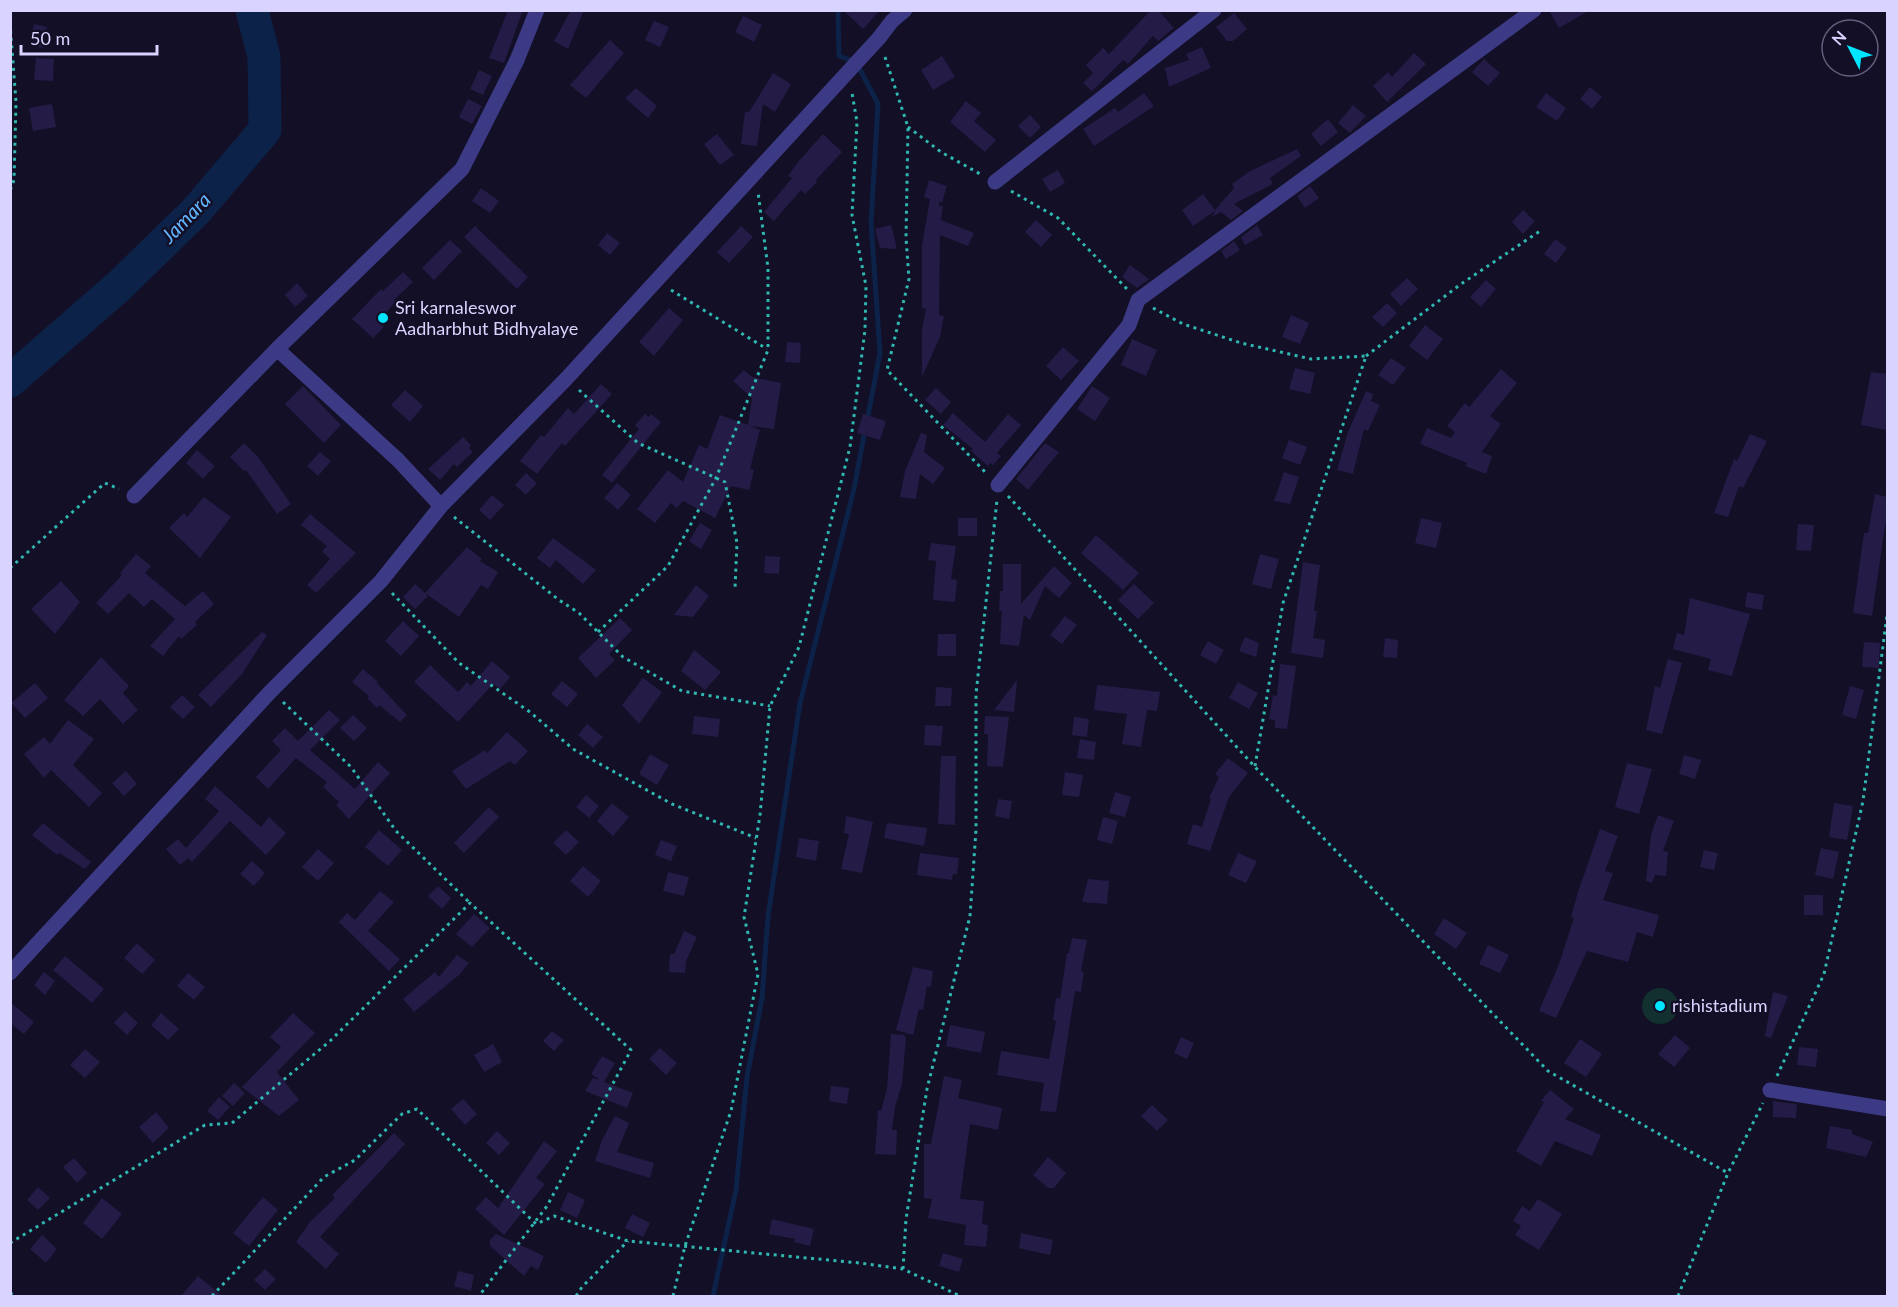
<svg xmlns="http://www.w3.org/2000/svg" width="1898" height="1307" viewBox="0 0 1898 1307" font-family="Lato,sans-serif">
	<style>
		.green { fill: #12302f }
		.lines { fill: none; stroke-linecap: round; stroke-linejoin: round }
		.stream { stroke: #0c2248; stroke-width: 5 }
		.river { stroke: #0c2248; stroke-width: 33 }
		.building { fill: #241b47 }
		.path { stroke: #2fb8b0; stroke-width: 3; stroke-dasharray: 3 4.5; stroke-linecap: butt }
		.street { stroke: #3d3a85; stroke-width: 15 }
		.poi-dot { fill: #00e5ff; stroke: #130f26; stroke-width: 2 }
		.labels { text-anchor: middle; stroke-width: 5; stroke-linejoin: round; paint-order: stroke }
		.poi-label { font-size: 18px; fill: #d9d4ff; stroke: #130f26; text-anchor: start }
		.water-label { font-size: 20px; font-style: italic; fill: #62b6ff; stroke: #130f26 }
	</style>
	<rect width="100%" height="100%" fill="#130f26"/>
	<path class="green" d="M1642 1006a18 18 0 1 1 36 0a18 18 0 1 1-36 0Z"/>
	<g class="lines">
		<path class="stream" d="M838,10L839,56L856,62L878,104L871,222L880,353L867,421
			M713,1296L736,1190L747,1077L762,998L768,916L800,703L854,489L865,430"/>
		<path class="river" d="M10,381L119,286L196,211L265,130L264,57L252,10"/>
	</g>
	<path class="building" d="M508,10H523L504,63L489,58Z
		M571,10H584L568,49L554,41Z
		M843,10H880L863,29Z
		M1151,10H1158L1174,28L1158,41L1153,36L1128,64L1123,60L1092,91L1083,83L1093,73L1086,65L1103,48L1109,54Z
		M1549,10H1590L1559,28Z
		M1234,13L1247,29L1233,41H1227L1216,27Z
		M743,16L762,25L754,42L735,32Z
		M654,21L669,27L660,47L645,40Z
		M34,24L47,27L43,48L29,45Z
		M610,40L624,53L586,98L570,85Z
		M1202,47L1211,68L1169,87L1165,68L1189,60L1186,54Z
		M1414,53L1426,64L1387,102L1373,86L1388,72L1392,77Z
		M942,56L955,77L933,90L921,70Z
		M36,58L54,59L53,81L34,80Z
		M1484,59L1500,73L1488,86L1472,72Z
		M479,70L492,76L483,95L470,89Z
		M773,73L791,84L775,112L763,104L757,146L741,144L745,112H749Z
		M1590,87L1602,97L1592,109L1580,99Z
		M636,88L657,106L648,118L625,98Z
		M1144,93L1154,106L1094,146L1083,129L1115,108L1118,112Z
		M1546,93L1566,108L1557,121L1536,107Z
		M468,99L482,106L472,124L459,117Z
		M966,101L981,113L974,121L996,140L985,152L950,122Z
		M52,104L56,127L33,131L29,108Z
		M1353,105L1366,116L1350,133L1338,123Z
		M1030,115L1041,127L1030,138L1018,126Z
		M1328,119L1338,132L1321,146L1311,134Z
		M717,134L734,155L720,165L704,144Z
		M823,134L842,152L816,180L817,182L805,194L801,190L774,221L764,212L792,178L788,176L798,162Z
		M1297,149L1301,156L1270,178L1273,184L1234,204L1243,211L1231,220L1221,212L1212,217L1215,211L1193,226L1182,210L1203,194L1215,210L1234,188L1232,184L1250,171Z
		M1058,170L1065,183L1050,192L1042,179Z
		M929,180L947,186L942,202H939V206H943L941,220L974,233L968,246L940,235L939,315L944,316L940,337L922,377V330L926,309L922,308V245L930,199L924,197Z
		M1310,186L1319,198L1305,208L1297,196Z
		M481,188L499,201L490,213L472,201Z
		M1523,210L1535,221L1523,234L1512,222Z
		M1036,220L1052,235L1041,247L1025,232Z
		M891,225L897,249L880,248L875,229Z
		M1257,225L1263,235L1245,245L1241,237Z
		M475,226L528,277L517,289L464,237Z
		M741,226L753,237L729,263L717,252Z
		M607,233L620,243L610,255L598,245Z
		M1555,239L1567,248L1556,263L1544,254Z
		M450,240L462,251L434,280L422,268Z
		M1234,241L1240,250L1226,259L1221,251Z
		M1130,265L1149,279L1137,288L1122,277Z
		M403,272L413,282L394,300L396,301L378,322L384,327L373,338L352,319L381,289L383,291Z
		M1407,278L1418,289L1401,306L1390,294Z
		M1486,280L1496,289L1481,307L1470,297Z
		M297,283L308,296L295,307L285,295Z
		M1387,303L1397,313L1383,327L1372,317Z
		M669,308L683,320L654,356L639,342Z
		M1291,315L1309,323L1300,344L1282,337Z
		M1425,325L1443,339L1427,360L1409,346Z
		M1132,339L1157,350L1146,376L1121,365Z
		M787,342L801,343L800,363L785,362Z
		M1063,347L1079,361L1061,380L1046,366Z
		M1391,358L1406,368L1393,385L1378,375Z
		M1295,368L1315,373L1310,394L1289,389Z
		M1501,369L1517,383L1490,416L1501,424L1482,452L1492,456L1486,474L1465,466L1467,463L1420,444L1427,428L1451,438L1455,432L1447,426L1465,403L1469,407Z
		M744,370L752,377L781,383L774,429L750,426L760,430L750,469L754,470L749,490L731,486L715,518L683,501L677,508L671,503L655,523L637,509L668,470L683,482L699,445L707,449L720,415L748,425L752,398L733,381Z
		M1871,372L1887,374V430L1861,425Z
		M601,384L612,394L565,446L562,443L537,474L520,461L541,435L544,437L568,408L574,414Z
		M303,386L341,425L324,443L285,404Z
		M1092,386L1110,398L1095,421L1077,409Z
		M936,388L951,402L941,414L925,400Z
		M405,390L423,406L410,422L391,405Z
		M1366,391L1373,394L1371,401L1380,405L1368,431L1364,429L1353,474L1337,470L1348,432Z
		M953,413L985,442L1008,414L1021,425L997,453L1001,456L993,465L990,463L988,466L971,451L973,449L943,425Z
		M645,414L649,417L651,414L661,422L612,483L602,475L639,429L635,425Z
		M863,414L886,421L880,440L857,433Z
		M921,433L927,435L924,452L945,468L933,484L920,474L916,499L900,497L905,471Z
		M1750,434L1767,441L1743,488L1739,486L1728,517L1714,513L1734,459L1737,461Z
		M463,437L471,445L469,448L473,452L457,467L454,464L440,480L428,469Z
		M1289,440L1307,447L1300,465L1282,458Z
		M244,443L258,457L291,504L277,514L246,470L244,471L230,457Z
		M1045,443L1059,452L1028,490L1016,479Z
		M197,450L215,466L203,479L186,463Z
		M320,452L331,461L318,476L307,466Z
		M1284,472L1299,477L1290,504L1274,501Z
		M526,473L537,483L526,495L515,485Z
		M617,483L631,495L618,510L604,498Z
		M1875,494L1887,497V512L1872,616L1853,613L1864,533H1868Z
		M492,495L504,505L490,520L479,510Z
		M204,497L231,517L200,558L169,528L184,513L187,517Z
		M310,514L356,553L316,593L307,585L330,559L322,551L327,546L301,525Z
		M958,518H977V536H958Z
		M1421,518L1442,523L1436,548L1415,543Z
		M700,523L712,530L701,549L689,541Z
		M1798,524L1814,525L1811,551L1796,550Z
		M1096,535L1139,573L1123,590L1081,553Z
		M553,538L596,570L583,584L556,560L550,568L537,558Z
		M931,543L956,546L951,579L957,580L955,602L933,600L936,561L928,560Z
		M467,547L482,559L480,561L498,572L488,589L481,585L459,617L425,593L428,596L415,609L403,597L415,584L425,593Z
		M136,554L151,566L145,573L185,606L203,591L214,604L195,622L197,625L181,639L179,636L163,656L150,646L175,619L152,599L144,607L129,593L108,614L96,603L122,575L120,573Z
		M1260,554L1279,559L1271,589L1252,584Z
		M765,556L780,557L779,574L764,573Z
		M1303,562L1320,565L1314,611H1317L1313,638L1325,640L1323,658L1291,653Z
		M1003,564H1021V604L1054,566L1072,583L1059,598L1045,586L1030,620L1024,615L1019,646L1000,644L1002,611H999L1000,591H1003Z
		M61,581L80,602L55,634L31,609Z
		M1134,584L1154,603L1138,619L1118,600Z
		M696,585L709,596L693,617L674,615Z
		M1747,592L1764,595L1762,610L1745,607Z
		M1690,598L1750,614L1732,676L1708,670L1711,659L1673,649L1677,633L1684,635Z
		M1065,616L1077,625L1062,644L1050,635Z
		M620,618L632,630L609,654L615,660L596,678L578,658Z
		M403,621L419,636L401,656L385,641Z
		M262,632L267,635L242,674L211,707L198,695Z
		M938,634H956V656H937Z
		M1245,637L1259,643L1256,657L1239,651Z
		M1385,638L1398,640L1397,658L1383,657Z
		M1208,641L1224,650L1216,664L1200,655Z
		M1864,642L1880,643L1879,668L1862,667Z
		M694,650L721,672L705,690L681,671Z
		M101,657L129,686L123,693L138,710L123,724L100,699L83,716L64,700Z
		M1668,659L1682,663L1662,734L1646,730L1655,686L1660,688Z
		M492,661L510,677L500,689L493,684L458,722L414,682L430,665L458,692L467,682L471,686Z
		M1280,664L1296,666L1287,729L1275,728V720L1269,719L1273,695L1277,696Z
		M363,669L378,682L377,683L407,715L400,722L379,705L377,708L367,698L369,696L352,682Z
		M643,678L662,692L639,724L622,705Z
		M1017,680L1014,712L994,710Z
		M562,681L578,694L567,707L551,694Z
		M1238,682L1258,693L1249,709L1229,698Z
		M35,683L48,698L25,718L11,703Z
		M1097,685L1160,692L1157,711L1147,710L1141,747L1122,744L1127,714L1094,710Z
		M1850,686L1864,690L1856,719L1842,715Z
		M936,687L952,688L951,706H935Z
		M182,695L195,707L183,719L170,707Z
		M329,710L340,720L310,750L355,789L378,762L390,773L349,819L336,805L339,802L323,787L327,782L296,758L268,789L256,777L281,750L272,741L285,728L298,741Z
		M353,715L367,728L354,741L340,728Z
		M694,716L720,719L718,737L692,734Z
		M985,716L1009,717L1003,767L987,766L988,734H984Z
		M1074,717L1089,719L1087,737L1072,735Z
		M68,720L94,739L73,765L102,793L89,807L51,770L44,778L24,754L44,737L50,744Z
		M587,724L603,737L593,748L578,735Z
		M925,725L943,726L941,746L924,745Z
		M507,732L528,751L515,765L510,761L466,789L452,771L485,750L487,753Z
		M1080,739L1096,742L1094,760L1077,758Z
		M650,754L669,765L657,785L639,774Z
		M1684,755L1701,760L1695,779L1679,774Z
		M941,756H956L955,825L938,824Z
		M1228,758L1248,773L1229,797L1210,851L1187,844L1193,824L1202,827L1211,799L1209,798L1219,777L1215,774Z
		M1627,763L1652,769L1639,814L1615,807Z
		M126,771L137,784L124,796L112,783Z
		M1065,772L1083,775L1079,797L1062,795Z
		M215,786L261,827L269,817L286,833L266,855L230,821L192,862L188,858L180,865L166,849L178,839L186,848L219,811L205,799Z
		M1115,792L1131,797L1125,817L1109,813Z
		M586,795L599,806L589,818L576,807Z
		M998,799L1012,801L1009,819L995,816Z
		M612,803L629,817L613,836L597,821Z
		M1834,803L1853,806L1847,840L1829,837Z
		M489,807L499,817L464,853L454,843Z
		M1658,815L1674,821L1663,851L1668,852L1666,876L1655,875L1652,883L1646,881L1651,835Z
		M846,816L873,822L862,873L841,869L849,834L844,833Z
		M1103,817L1118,821L1112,844L1097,840Z
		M43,823L91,862L85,869L59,853L57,855L32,835Z
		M887,823L927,828L924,846L884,838Z
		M1600,829L1618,836L1605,871L1613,873L1603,900L1659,915L1653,937L1637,932L1628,962L1587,951L1556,1018L1539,1011L1559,964L1574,918L1571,917L1578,892Z
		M379,830L402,850L388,866L365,847Z
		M566,830L579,842L566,855L553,843Z
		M799,838L819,841L816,861L796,857Z
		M661,840L677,846L671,861L655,855Z
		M1821,848L1839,852L1833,879L1815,875Z
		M318,849L334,863L318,881L302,867Z
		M1704,850L1718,853L1714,870L1700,867Z
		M920,853L959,858L957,874H953L952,880L917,875Z
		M1238,853L1257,861L1246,883L1228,875Z
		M252,861L265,873L254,886L240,874Z
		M583,866L601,881L588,897L570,881Z
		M668,872L689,877L684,896L663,891Z
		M1088,879L1109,881L1107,904L1082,902Z
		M438,886L451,898L442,909L428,896Z
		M380,891L394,902L368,931L400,959L389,971L339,922L347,913L355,920Z
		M1804,895H1823V915H1804Z
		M474,914L490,928L472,947L456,934Z
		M1444,918L1467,933L1456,949L1434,934Z
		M684,931L697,937L686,961L685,973L669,972L670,954H674Z
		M1072,938L1087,940L1081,971L1084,972L1081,992L1075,991L1056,1112L1040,1111L1044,1083L997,1075L1001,1051L1049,1059L1056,1021L1053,1020L1056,998L1060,999L1067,953H1069Z
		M137,943L155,960L142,974L124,958Z
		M1488,945L1509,955L1500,973L1479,964Z
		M457,955L469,963L459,975L414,1012L403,999L435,972L439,977Z
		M65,956L104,989L92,1003L53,970Z
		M913,967L933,971L931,987L927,986L923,1010L919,1009L913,1035L896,1030Z
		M44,972L55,981L45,995L34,985Z
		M188,973L205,987L194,1000L177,986Z
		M1773,992L1788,996L1771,1038L1765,1036Z
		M10,1002L34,1022L24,1034L10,1023Z
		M125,1011L138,1023L127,1035L114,1023Z
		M161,1013L179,1029L168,1040L151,1025Z
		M293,1013L315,1033L277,1072L299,1100L279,1116L242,1087L281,1047L270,1037Z
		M950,1025L985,1032L981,1053L946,1046Z
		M552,1031L564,1040L554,1051L543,1041Z
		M891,1034L904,1035L906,1038L902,1084L895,1107L892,1130H897L896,1155L875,1154L878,1110L881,1111L887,1089Z
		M1675,1035L1690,1048L1674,1067L1658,1054Z
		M1181,1037L1194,1043L1187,1059L1174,1053Z
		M1580,1039L1602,1054L1586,1077L1564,1063Z
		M493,1044L502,1062L484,1072L474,1055Z
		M1799,1047L1818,1049L1816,1067L1797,1065Z
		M660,1048L677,1063L666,1075L649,1059Z
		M85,1049L100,1062L85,1078L70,1065Z
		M602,1056L615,1063L604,1082L633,1093L627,1108L585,1091L593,1078L600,1080L591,1074Z
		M944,1076L962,1080L958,1098L1002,1108L998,1130L970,1124L960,1199L984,1201L982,1224L988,1225L986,1247L964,1245L966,1225L928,1218L932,1199L924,1198V1144H931Z
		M234,1083L245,1093L233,1106L222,1096Z
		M831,1086L849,1088L847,1104L829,1101Z
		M1550,1090L1574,1109L1565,1119L1601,1135L1592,1156L1555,1141L1541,1166L1516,1151L1544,1102L1541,1101Z
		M219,1097L230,1107L218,1120L207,1111Z
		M463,1099L477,1114L465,1125L451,1109Z
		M1773,1101L1797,1104L1796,1118L1773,1117Z
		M1152,1105L1168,1120L1157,1131L1141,1116Z
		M156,1112L169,1128L153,1143L139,1127Z
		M615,1116L629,1123L617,1152L654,1163L650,1178L595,1161L602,1140Z
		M1830,1126L1852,1130V1134L1873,1142L1866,1157L1826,1148Z
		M497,1131L510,1143L499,1155L486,1143Z
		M394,1133L405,1144L320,1237L339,1254L326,1269L296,1242L310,1222L335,1198L332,1195Z
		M544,1141L557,1151L536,1178L545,1184L504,1235L475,1209L486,1197L498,1208Z
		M1048,1157L1066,1173L1054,1188H1048L1033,1175Z
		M74,1158L87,1173L77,1183L63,1167Z
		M38,1187L50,1198L38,1210L27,1200Z
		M568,1192L585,1200L577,1218L560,1210Z
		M263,1197L278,1210L249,1246L233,1233Z
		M102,1198L122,1214L102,1239L83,1223Z
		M1538,1199L1562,1214L1539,1250L1515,1235L1521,1226L1513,1221L1522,1206L1530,1211Z
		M632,1214L650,1223L643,1237L625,1228Z
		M772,1219L814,1229L810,1246L794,1242L795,1239L769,1234Z
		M1021,1233L1053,1240L1050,1255L1019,1248Z
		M496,1234L544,1256L538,1270L531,1266L524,1276L490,1246V1240Z
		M42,1235L57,1249L46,1263L30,1249Z
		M943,1253L963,1259L959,1272L939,1266Z
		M265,1269L276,1279L265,1290L254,1280Z
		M458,1271L474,1275L471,1291L454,1286Z
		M198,1276L222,1296H181Z"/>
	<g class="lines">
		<path class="path" d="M10,23L16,102L14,180L10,191
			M885,57L908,127L906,238L909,279L887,370L987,474
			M908,127L941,152L982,175
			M1011,191L1058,218L1127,289
			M671,290L767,349
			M1153,308L1183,324L1241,343L1311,359L1366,356L1283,603L1255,766
			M1366,356L1461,284L1540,231
			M579,390L638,443L725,482L737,543L735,588
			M1008,496L1255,767L1548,1071L1728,1173
			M454,517L559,600L579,613L623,657L682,691L770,706
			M10,568L105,483L119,489
			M392,593L459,663L530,712L573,749L672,804L756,838
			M598,632L668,566L716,478L768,350V268L758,192
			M283,702L351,767L396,831L470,903
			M1777,1076L1824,974L1863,801L1888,607
			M10,1243L205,1125L232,1123L330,1041L470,903L631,1050L547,1206L479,1296
			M903,1269L906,1219L927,1089L970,916L976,830V694L997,500
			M10,1293L16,1296
			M212,1296L324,1177L355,1160L402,1114L417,1109L536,1224L554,1216L628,1241L860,1263L903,1269L960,1296
			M576,1296L582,1287L628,1241
			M673,1296L685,1246L731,1111L758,974L744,917L760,815L770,706L799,647L850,447L865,330L866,286L852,215L857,122L852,93
			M1678,1296L1728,1173L1763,1103"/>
		<path class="street" d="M995,182L1214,10
			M277,349L398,460L441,506
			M998,485L1129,325L1138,300L1534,10
			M134,496L277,349L462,169L517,60L537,10
			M10,973L271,691L381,581L441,506L566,379L879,38L892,21L905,10
			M1770,1090L1888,1109"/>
	</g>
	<g class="poi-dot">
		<circle cx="383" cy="318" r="6"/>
		<circle cx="1660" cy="1006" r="6"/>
	</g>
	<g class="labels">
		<g class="poi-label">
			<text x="395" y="314">Sri karnaleswor<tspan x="395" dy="21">Aadharbhut Bidhyalaye</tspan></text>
			<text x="1672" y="1012">rishistadium</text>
		</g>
		<g class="water-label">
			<text transform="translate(186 218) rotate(-46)" y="7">Jamara</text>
		</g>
	</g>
	<rect width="1898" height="1307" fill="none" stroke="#d9d4ff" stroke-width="24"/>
	<g transform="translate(1850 48) rotate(312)"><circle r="28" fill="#130f26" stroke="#625e7d" stroke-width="1.5"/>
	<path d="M0-4.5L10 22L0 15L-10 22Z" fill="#00e5ff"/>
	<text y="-9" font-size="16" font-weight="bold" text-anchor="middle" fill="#d9d4ff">N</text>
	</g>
	<path d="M21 45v9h136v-9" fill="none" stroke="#d9d4ff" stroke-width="3"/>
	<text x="30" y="45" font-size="18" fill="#d9d4ff" stroke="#130f26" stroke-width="4.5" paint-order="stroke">50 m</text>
</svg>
